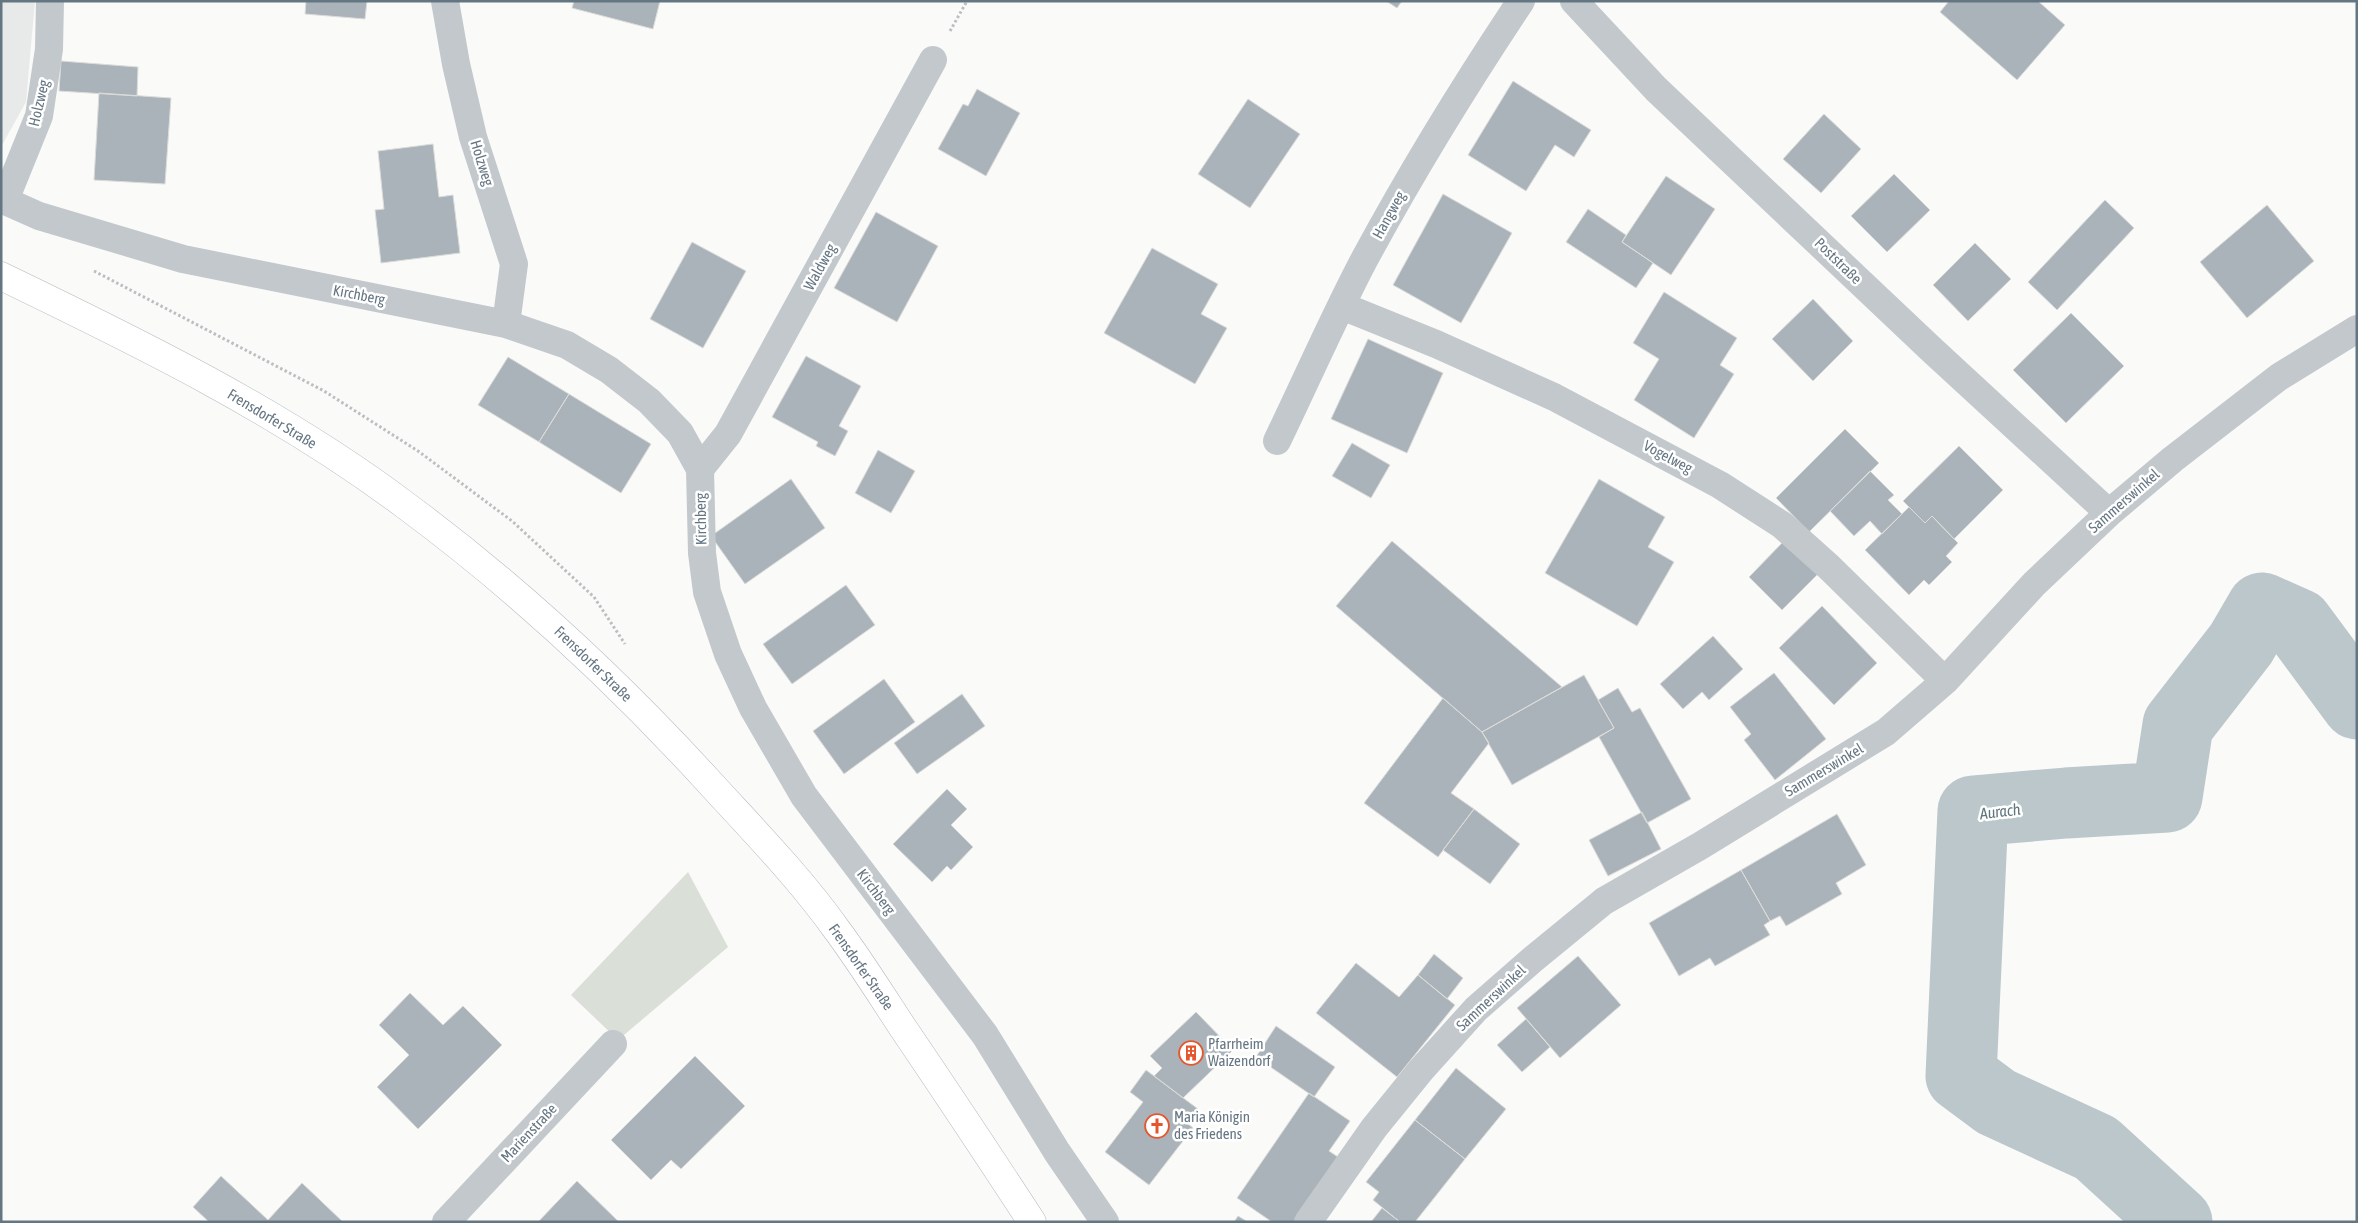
<svg xmlns="http://www.w3.org/2000/svg" width="2358" height="1223" viewBox="0 0 2358 1223" font-family="'Asap Condensed',sans-serif">
	<style>
		.built { fill: #e8e9e9 }
		.green { fill: #dadfd7 }
		.lines { fill: none; stroke-linecap: round; stroke-linejoin: round }
		.river { stroke: #bbc7cb; stroke-width: 71 }
		.building { fill: #aab3b9; stroke: #dcdcda }
		.secondary-casing { stroke: #b3babf; stroke-width: 29 }
		.path { stroke: #bbbfc2; stroke-width: 3; stroke-dasharray: 2.5 2.5; stroke-linecap: butt }
		.street { stroke: #c3c8cc; stroke-width: 28 }
		.secondary { stroke: #fff; stroke-width: 28 }
		.labels { text-anchor: middle; stroke-width: 5; stroke-linejoin: round; paint-order: stroke }
		.street-label { font-size: 15px; fill: #657683; stroke: #fff }
		.poi-label { font-size: 15px; fill: #657683; stroke: #fff; text-anchor: start }
		.water-label { font-size: 16px; font-style: italic; fill: #60757c; stroke: #fff }
	</style>
	<rect width="100%" height="100%" fill="#fafaf8"/>
	<path class="built" d="M1,1H35L26,102L1,147Z"/>
	<path class="green" d="M688,872L728,947L618,1040L571,995Z"/>
	<g class="lines">
		<path class="river" d="M2177,1222L2096,1148L1996,1102L1961,1076L1973,811L2066,803L2167,797L2178,725L2241,644L2262,608L2298,624L2357,704"/>
	</g>
	<path class="building" d="M306,1H367L365,19L305,14Z
		M574,1H660L653,29L572,8Z
		M1386,1H1402L1397,8Z
		M1949,1H2038L2065,25L2017,80L1940,12Z
		M61,61L138,67L137,96L59,91Z
		M1513,81L1591,130L1574,157L1555,145L1526,191L1468,155Z
		M977,89L1020,113L986,176L938,149L963,104L968,106Z
		M99,93L171,98L165,184L94,180Z
		M1248,99L1300,134L1250,208L1198,174Z
		M1824,114L1861,149L1821,193L1783,159Z
		M433,144L439,197L453,195L460,253L381,263L375,210L384,209L378,151Z
		M1894,174L1930,210L1887,252L1851,216Z
		M1666,176L1715,209L1671,275L1622,242Z
		M1443,194L1512,233L1461,323L1393,285Z
		M2105,200L2134,228L2057,310L2028,282Z
		M2267,205L2314,261L2247,318L2200,262Z
		M1588,209L1626,235L1622,242L1653,263L1636,288L1566,242Z
		M876,212L938,246L897,322L834,288Z
		M692,242L746,271L703,348L650,319Z
		M1975,243L2011,279L1968,321L1933,285Z
		M1152,248L1218,284L1201,314L1227,328L1195,384L1104,333Z
		M1664,292L1737,338L1720,365L1734,374L1694,438L1634,400L1659,359L1633,343Z
		M1813,299L1853,341L1813,381L1772,339Z
		M2071,313L2124,366L2066,423L2013,370Z
		M1368,339L1443,373L1407,453L1331,419Z
		M806,356L861,386L839,426L848,431L835,456L816,446L818,442L772,417Z
		M508,357L569,394L539,442L478,405Z
		M569,394L651,444L621,493L539,442Z
		M1845,429L1879,463L1809,532L1776,498Z
		M1352,443L1390,465L1371,498L1332,476Z
		M1959,446L2003,490L1954,539L1932,516L1925,523L1903,501Z
		M878,450L915,471L891,513L855,493Z
		M1870,471L1894,495L1888,500L1902,514L1882,534L1870,521L1854,536L1830,511Z
		M791,479L825,528L745,584L711,536Z
		M1599,479L1665,517L1648,547L1674,562L1637,626L1545,573Z
		M1909,507L1925,523L1932,516L1958,543L1946,556L1952,562L1929,585L1924,580L1909,595L1865,550Z
		M1392,541L1562,687L1482,732L1336,606Z
		M1784,541L1818,574L1782,610L1749,577Z
		M846,585L875,625L792,684L763,644Z
		M1822,606L1877,663L1834,705L1779,648Z
		M1713,636L1743,669L1709,700L1702,692L1683,709L1660,684Z
		M1774,673L1826,739L1775,780L1744,740L1751,734L1730,707Z
		M1584,675L1614,728L1512,785L1482,732Z
		M884,679L915,722L844,774L813,731Z
		M1618,688L1632,712L1640,708L1691,799L1647,823L1599,737L1614,728L1598,700Z
		M962,694L985,726L917,774L894,743Z
		M1443,698L1482,732L1489,743L1451,793L1474,809L1438,857L1364,803Z
		M947,789L967,809L951,825L973,847L951,870L947,866L932,882L893,844Z
		M1474,809L1520,844L1490,884L1443,850Z
		M1642,812L1661,849L1608,876L1589,840Z
		M1837,814L1866,865L1836,883L1842,894L1786,926L1780,916L1770,921L1741,870Z
		M1741,870L1770,921L1764,925L1770,935L1715,966L1710,958L1679,976L1649,923Z
		M1434,954L1463,978L1447,999L1418,975Z
		M1578,956L1621,1005L1560,1058L1517,1008Z
		M1356,963L1399,997L1418,975L1455,1005L1397,1077L1316,1013Z
		M410,993L443,1025L463,1006L502,1045L418,1129L377,1087L409,1055L379,1025Z
		M1196,1012L1233,1050L1183,1098L1154,1076L1162,1068L1150,1056Z
		M1526,1019L1550,1047L1522,1072L1497,1045Z
		M1276,1026L1335,1067L1314,1097L1256,1057Z
		M695,1056L745,1106L681,1169L671,1160L651,1180L611,1140Z
		M1456,1068L1506,1109L1465,1159L1415,1120Z
		M1146,1070L1198,1109L1187,1123L1193,1128L1149,1185L1105,1152L1143,1102L1130,1092Z
		M1309,1093L1350,1121L1329,1151L1338,1157L1294,1222H1272L1237,1198Z
		M1415,1120L1465,1159L1415,1222H1400L1373,1200L1379,1192L1366,1182Z
		M221,1176L268,1220L302,1183L343,1222H209L193,1207Z
		M577,1181L619,1222H538Z
		M1382,1208L1400,1222H1371Z
		M1238,1216L1248,1222H1234Z"/>
	<g class="lines">
		<g class="secondary-casing">
			<path id="secondary" d="M1,276C140,343 281,412 405,505C516,587 618,682 711,784C754,831 800,878 837,930C860,961 880,993 901,1025C945,1090 989,1156 1032,1222"/>
		</g>
		<path class="path" d="M950,31L967,1
			M94,271L324,391L418,451L512,521L594,597L625,644"/>
		<path class="street" d="M445,1L456,64L473,137L514,264L506,324
			M1574,1L1656,89L1932,350L2109,513
			M1,199L39,216L183,259L506,324L567,345L609,370L649,401L680,433L700,469L702,553L707,592L728,654L753,708L804,796L985,1035L1057,1152L1105,1222
			M5,200L39,116L49,49L50,1
			M1342,306L1436,344L1554,397L1720,485L1782,525L1829,567L1945,681
			M1277,441C1306,381 1333,319 1364,260C1412,171 1465,85 1521,1
			M700,469L728,434L933,60
			M446,1222L613,1044
			M1308,1222L1374,1128L1421,1070L1476,1009L1532,960L1604,901L1700,846L1886,732L1945,681L2034,584L2109,513L2173,459L2279,377L2357,329"/>
		<use href="#secondary" class="secondary"/>
	</g>
	<defs>
		<g id="building-ring" transform="scale(1.25)"><circle r="9.5" fill="#fff" stroke="#e4572e" stroke-width="1.5"/><path d="M-4-6H4V6H1V3H-1V6H-4ZM-2.5-4.3h1.7v1.8h-1.7ZM.8-4.3h1.7v1.8H.8ZM-2.5-1h1.7V.8h-1.7ZM.8-1h1.7V.8H.8Z" fill="#e4572e"/></g>
		<g id="church-ring" transform="scale(1.25)"><circle r="9.5" fill="#fff" stroke="#e4572e" stroke-width="1.5"/><path d="M-1.2-6h2.4v3.5h3.3v2.4h-3.3V6h-2.4V-.1h-3.3v-2.4h3.3Z" fill="#e4572e"/></g>
	</defs>
	<g fill-rule="evenodd">
		<use href="#building-ring" x="1191" y="1053"/>
		<use href="#church-ring" x="1157" y="1126"/>
	</g>
	<g class="labels">
		<g class="street-label">
			<text transform="translate(39 103) rotate(-77)" y="5">Holzweg</text>
			<text transform="translate(482 163) rotate(73)" y="5">Holzweg</text>
			<text transform="translate(1389 215) rotate(-61)" y="5">Hangweg</text>
			<text transform="translate(1838 261) rotate(44)" y="5">Poststraße</text>
			<text transform="translate(820 267) rotate(-61)" y="5">Waldweg</text>
			<text transform="translate(359 295) rotate(11)" y="5">Kirchberg</text>
			<text transform="translate(272 419) rotate(31)" y="5">Frensdorfer Straße</text>
			<text transform="translate(1668 457) rotate(28)" y="5">Vogelweg</text>
			<text transform="translate(2124 501) rotate(-41)" y="5">Sammerswinkel</text>
			<text transform="translate(701 519) rotate(-91)" y="5">Kirchberg</text>
			<text transform="translate(593 664) rotate(44)" y="5">Frensdorfer Straße</text>
			<text transform="translate(1824 770) rotate(-31)" y="5">Sammerswinkel</text>
			<text transform="translate(876 892) rotate(53)" y="5">Kirchberg</text>
			<text transform="translate(861 967) rotate(55)" y="5">Frensdorfer Straße</text>
			<text transform="translate(1491 998) rotate(-43)" y="5">Sammerswinkel</text>
			<text transform="translate(529 1133) rotate(-47)" y="5">Marienstraße</text>
		</g>
		<g class="poi-label">
			<text x="1208" y="1049">Pfarrheim<tspan x="1208" dy="17">Waizendorf</tspan></text>
			<text x="1174" y="1122">Maria Königin<tspan x="1174" dy="17">des Friedens</tspan></text>
		</g>
		<g class="water-label">
			<text transform="translate(2000 811) rotate(-7)" y="6">Aurach</text>
		</g>
	</g>
	<rect width="2358" height="1223" fill="none" stroke="#657683" stroke-width="5"/>
</svg>
